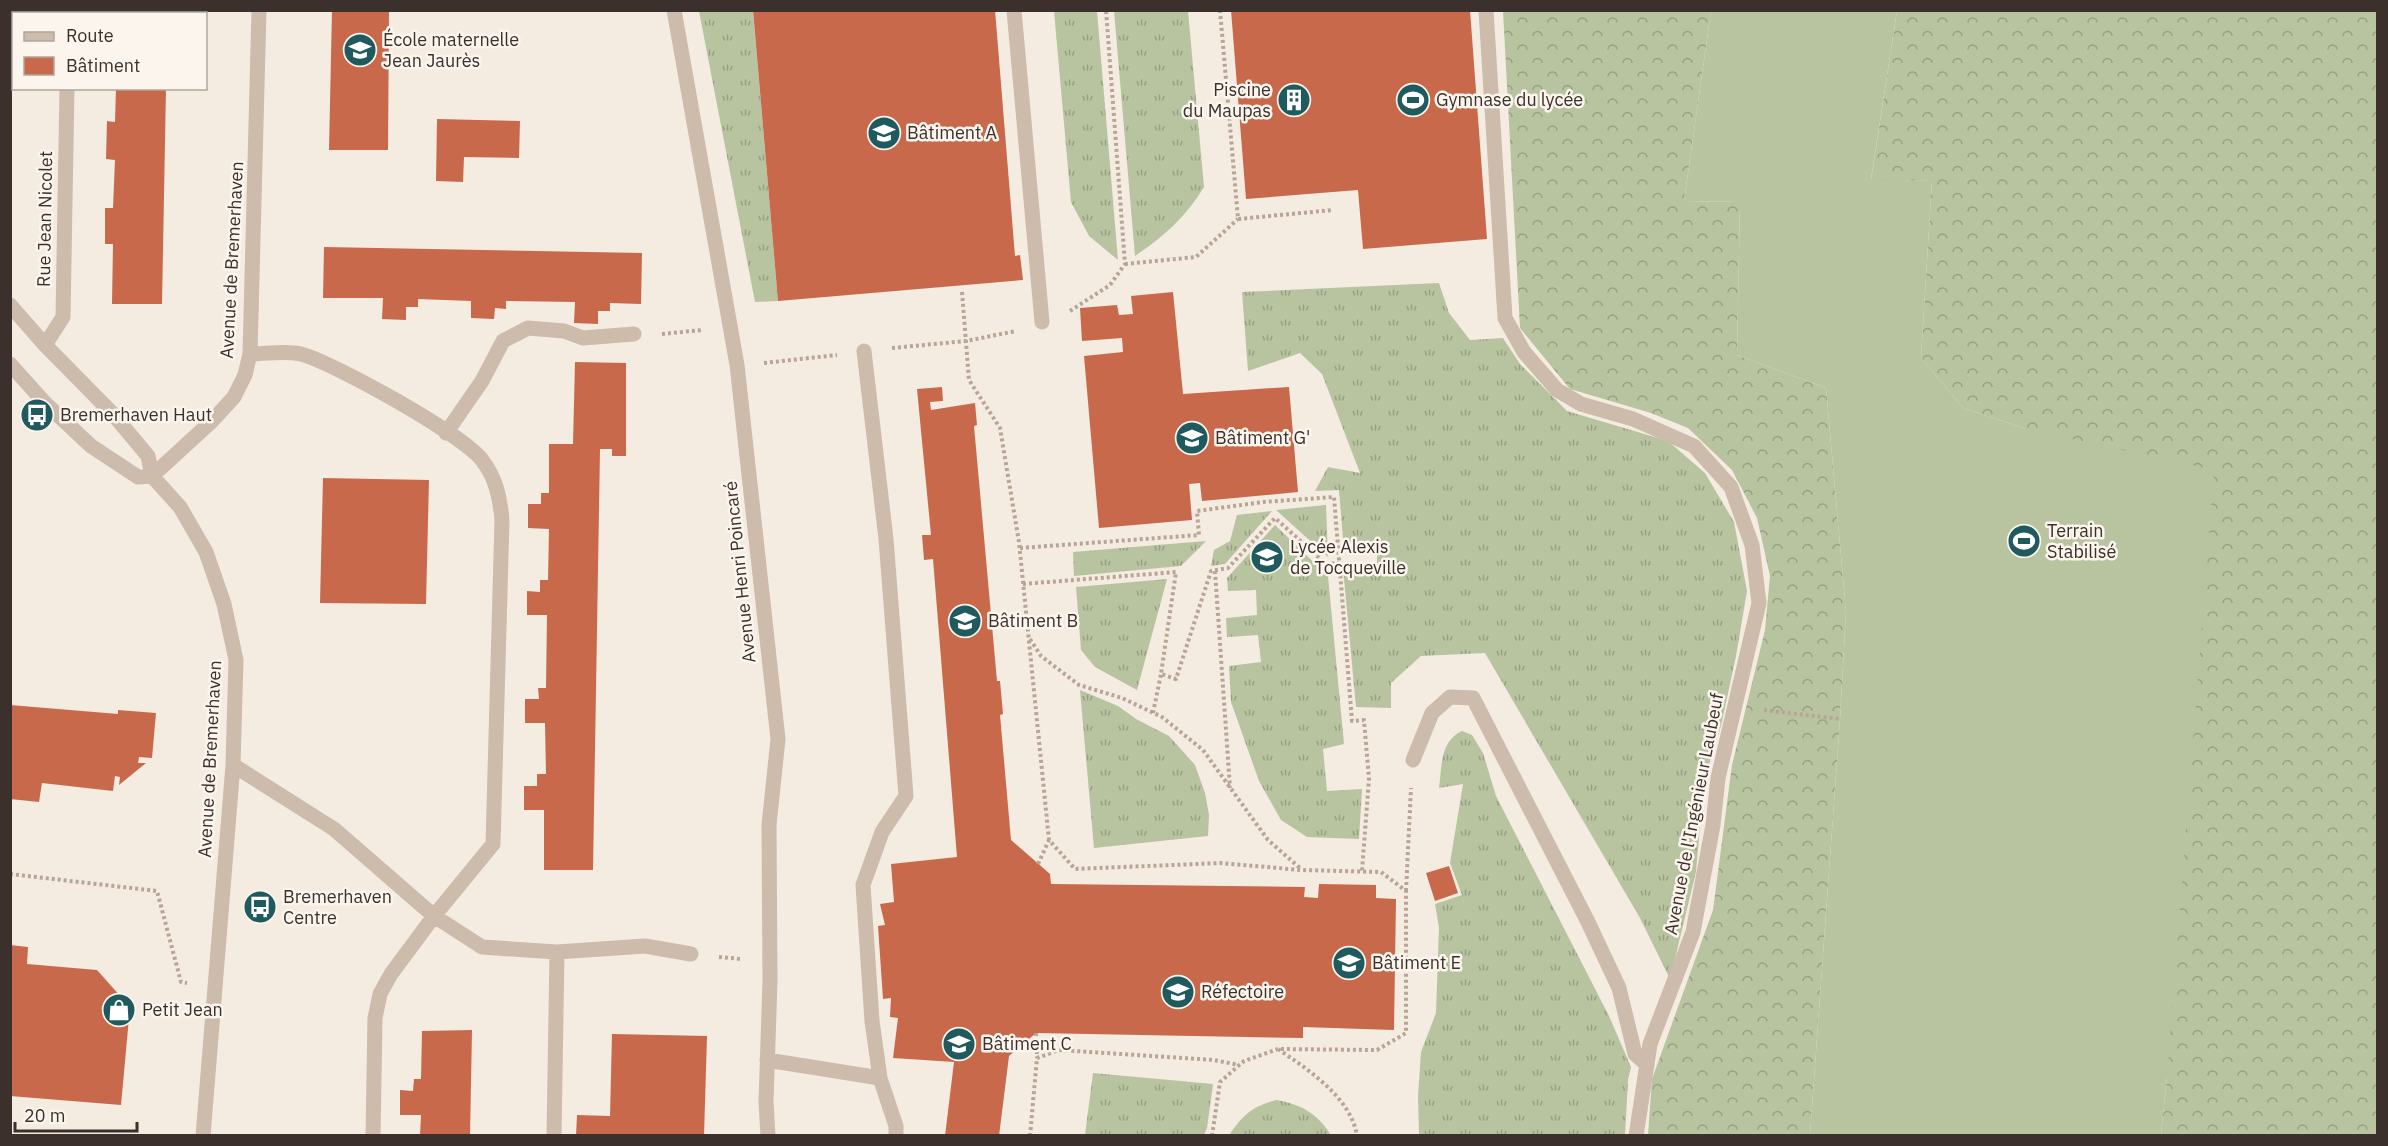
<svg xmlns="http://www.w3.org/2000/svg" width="2388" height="1146" viewBox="0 0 2388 1146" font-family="'IBM Plex Sans',sans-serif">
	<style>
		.grass { fill: url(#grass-tufts) }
		.forest { fill: url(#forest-crowns) }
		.pitch { fill: #b8c4a0 }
		.building { fill: #c8694b }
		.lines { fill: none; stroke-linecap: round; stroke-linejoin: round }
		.path { stroke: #b9a596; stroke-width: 4; stroke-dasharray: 3 3; stroke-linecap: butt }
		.minor { stroke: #cdbbac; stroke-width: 15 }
		.labels { text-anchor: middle; stroke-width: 5; stroke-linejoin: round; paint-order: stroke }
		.poi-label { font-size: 18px; fill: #3b302b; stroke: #fbf5ee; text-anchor: start }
		.street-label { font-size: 18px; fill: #3b302b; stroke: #fbf5ee }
	</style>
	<defs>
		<pattern id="grass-tufts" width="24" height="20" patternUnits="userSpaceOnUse" patternTransform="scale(1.5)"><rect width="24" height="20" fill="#b8c4a0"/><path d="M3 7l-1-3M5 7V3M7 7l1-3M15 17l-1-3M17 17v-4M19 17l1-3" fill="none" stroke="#97a083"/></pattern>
		<pattern id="forest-crowns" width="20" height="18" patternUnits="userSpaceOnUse" patternTransform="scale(1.5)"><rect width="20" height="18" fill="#b8c4a0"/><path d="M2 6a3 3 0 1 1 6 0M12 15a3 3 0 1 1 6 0" fill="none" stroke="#97a083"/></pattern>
	</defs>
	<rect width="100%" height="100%" fill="#f4ebe1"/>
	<path class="grass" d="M699,11H753L778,301L755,302Z
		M1054,11H1097L1118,260L1089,236L1071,202Z
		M1114,11H1188L1204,187C1186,217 1163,237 1135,256Z
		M1439,283L1449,313L1470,340L1503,338L1520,364L1567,411L1668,441L1705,473L1734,522L1747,591L1736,656L1721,726L1704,781L1696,872L1670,979L1640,918L1485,653L1421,656L1391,683V708L1356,707L1343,568L1377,564V548L1344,551L1339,490L1315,491L1328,467L1360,473L1322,374L1300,353L1248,371L1242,292Z
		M1326,505L1328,557L1276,510Z
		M1272,511L1225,564L1211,566L1214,550L1230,541L1237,515Z
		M1275,525L1328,576L1344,744L1323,749L1327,791L1362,789L1359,839L1307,837L1281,820L1259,781L1231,702L1229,666L1261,662L1258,635L1227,637L1226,618L1257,615L1256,590L1228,591L1227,578Z
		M1206,541L1181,566L1074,576L1073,552Z
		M1167,579L1137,690L1095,667L1081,650L1076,587Z
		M1080,690L1118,706L1136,719L1169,736L1195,765L1205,793L1209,815L1208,836L1094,848Z
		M1462,731L1472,735L1483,753L1496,796L1609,1016L1631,1067L1628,1080L1625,1135H1419L1418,1096L1421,1052L1436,1013L1439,928L1435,904L1462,895L1450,863L1463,784L1439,788C1442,766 1440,741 1462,731Z
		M1093,1073L1213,1084L1207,1128L1204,1135H1085Z
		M1276,1100C1301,1104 1318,1114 1331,1135H1229C1244,1114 1251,1107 1276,1100Z"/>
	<path class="forest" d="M1503,11H1711L1684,201L1740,202L1737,355L1826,388L1846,612L1840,719L1810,1135H1648L1652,1079L1713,910L1732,765L1765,630L1770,576L1757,518L1732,470L1688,428L1651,413L1570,389L1520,328Z
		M1897,11H2377V1135H2161L2167,1076L2026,429L1963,408L1921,358L1932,181L1871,180Z"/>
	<path class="pitch" d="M11,10L12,141H11L10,11Z
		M1711,11H1897L1871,179L1932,181L1921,358L1963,408L2026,429L2214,470L2167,1076L2161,1135H1810L1840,719L1846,612L1826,388L1737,355L1740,202L1684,201Z"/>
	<path class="building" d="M117,10H167V14H117Z
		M332,10H389L388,150H329Z
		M753,10H995L1015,256L1020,255L1023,280L778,301Z
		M1231,10H1470L1487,239L1363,249L1358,190L1246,199Z
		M116,88H166L162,304H112L113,244H105V208H113L115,160L106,159L107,121L115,122Z
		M437,119L520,121L519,158L464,157L463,182L436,181Z
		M324,247L642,253L641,304L610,303V311H598V324L574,323L575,302L506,301V309L495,308L494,319L471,318V301L418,299V307H406V320L382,319L383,298H323Z
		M1173,292L1183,394L1289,387L1298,492L1202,501L1200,483L1189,484L1192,520L1099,528L1084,356L1123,352L1122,338L1082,341L1080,308L1117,305L1119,315L1133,314L1131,296Z
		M575,362L626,363V456H612V449H600L593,870H544V810H524V786H537V774H546L545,723H525V699H539L538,688H546L547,615H527V591L540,592V580H548L549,529L528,528V504H541V493H549V444H573Z
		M942,387L943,401L930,402L931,410L975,403L977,425L974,426L997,681H1000L1003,714L1000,715L1011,840L1050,874L1051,884L1305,887L1304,897L1318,898L1319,884L1376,885V898L1396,899L1394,1030L1303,1027V1038L1036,1033L1009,1056L999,1136H945L954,1062L893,1058L898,1018L890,1017L891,998L883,999L878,926L885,925L880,904L894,902L891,864L957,857L933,559L924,560L922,535H931L917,389Z
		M323,478L429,480L426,604L320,603Z
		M10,705L118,714V710L156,713L152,758L139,757L138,763H146L119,785L120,777L115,776L113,791L42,783L39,802L10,799Z
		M1449,866L1458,893L1435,901L1426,873Z
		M10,945L28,947L27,964L97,970L130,1007L121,1105L10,1096Z
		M472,1030L470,1136H420L421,1115H400V1090L413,1091L414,1079H421L422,1031Z
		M612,1034L707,1036L704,1136H576L577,1115L610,1116Z"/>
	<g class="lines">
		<path class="path" d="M1220,10L1238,219L1333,210
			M1125,264L1196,257L1238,219
			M962,292L969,380L1000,428L1019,542L1049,840L1075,869L1220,863L1301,870L1381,872L1406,891V1033L1377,1050L1278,1049C1307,1069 1351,1097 1357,1136
			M1070,311L1110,285L1125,264L1106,10
			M662,334L702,330
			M892,348L966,341L1016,331
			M764,363L837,355
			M1020,548L1199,535L1197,511L1263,502L1334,497L1352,721L1364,720L1369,779L1362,871
			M1215,571L1230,788
			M1023,584L1176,572L1161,674L1176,679L1211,571L1228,568L1275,518L1326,564L1339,563
			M1030,639L1041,656L1079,685L1122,698L1162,717L1203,750L1268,840L1301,869
			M1764,710L1840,719
			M1153,713L1161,674
			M1038,864L1049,840
			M10,874L157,891L181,982L187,983
			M1406,891L1411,788
			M719,957L741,959
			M1036,1033L1037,1058
			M1030,1136L1037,1058L1059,1050L1214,1060L1239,1065
			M1212,1136L1220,1082L1244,1061L1278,1049"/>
		<path class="minor" d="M674,10L737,365L778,739L769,825L770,981L766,1102L768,1136
			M1014,10L1042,322
			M1486,10L1505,318L1524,352L1557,390L1581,404L1633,419L1694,446L1731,487L1752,545L1759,603L1718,778L1713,825L1693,932L1650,1044L1636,1136
			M68,14V10
			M10,305L45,345L112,413L148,456L152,476L180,507L206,552L224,604L236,660L233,765L203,1136
			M45,345L63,317L67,88
			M864,351L886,539L906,796L882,832L863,885L872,1021L880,1078
			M250,354C266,354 285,350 301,354C334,363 462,434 482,460C496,478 500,498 502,520L493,844L434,916L391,974L380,994L375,1018L373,1136
			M10,364L45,403L91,446L138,477L152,476
			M446,433L482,381L503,341L528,328L564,331L583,338L634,334
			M152,476L212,421L234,397L245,375L250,354L259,10
			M1413,760L1432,713L1450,697L1473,698L1588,922L1619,988L1635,1054L1646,1064
			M233,765L334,829L434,916L482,947L557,952
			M767,1060L880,1078L896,1126V1136
			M554,1136L557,952L645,946L691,954"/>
	</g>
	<defs>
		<g id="school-disc" transform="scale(1.725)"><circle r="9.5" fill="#1f5a5e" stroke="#fbf5ee"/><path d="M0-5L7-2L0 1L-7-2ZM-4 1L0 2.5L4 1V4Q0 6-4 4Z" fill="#fff"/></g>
		<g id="building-disc" transform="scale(1.725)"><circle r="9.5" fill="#1f5a5e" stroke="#fbf5ee"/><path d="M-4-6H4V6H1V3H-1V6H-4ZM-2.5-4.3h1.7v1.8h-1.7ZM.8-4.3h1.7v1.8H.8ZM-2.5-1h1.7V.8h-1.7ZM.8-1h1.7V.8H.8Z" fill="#fff"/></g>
		<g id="stadium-disc" transform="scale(1.725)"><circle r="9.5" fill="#1f5a5e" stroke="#fbf5ee"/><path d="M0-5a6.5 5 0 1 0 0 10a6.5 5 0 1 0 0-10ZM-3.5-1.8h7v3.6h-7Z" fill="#fff"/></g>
		<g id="university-disc" transform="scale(1.725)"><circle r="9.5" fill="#1f5a5e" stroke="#fbf5ee"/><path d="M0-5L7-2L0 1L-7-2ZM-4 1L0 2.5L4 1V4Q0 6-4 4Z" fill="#fff"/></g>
		<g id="bus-disc" transform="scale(1.725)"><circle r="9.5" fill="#1f5a5e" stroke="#fbf5ee"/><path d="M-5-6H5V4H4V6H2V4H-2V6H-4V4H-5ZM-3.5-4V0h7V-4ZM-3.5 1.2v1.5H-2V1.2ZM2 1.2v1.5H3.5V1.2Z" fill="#fff"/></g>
		<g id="shop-disc" transform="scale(1.725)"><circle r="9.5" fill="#1f5a5e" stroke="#fbf5ee"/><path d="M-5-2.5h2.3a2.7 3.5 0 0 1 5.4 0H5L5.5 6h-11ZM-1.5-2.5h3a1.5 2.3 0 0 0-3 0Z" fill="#fff"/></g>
	</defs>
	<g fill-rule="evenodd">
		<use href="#school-disc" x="360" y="50"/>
		<use href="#building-disc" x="1294" y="100"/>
		<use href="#stadium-disc" x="1413" y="100"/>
		<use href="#university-disc" x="884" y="133"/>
		<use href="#bus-disc" x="37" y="415"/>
		<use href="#university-disc" x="1192" y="438"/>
		<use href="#stadium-disc" x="2024" y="541"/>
		<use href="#school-disc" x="1267" y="557"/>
		<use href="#university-disc" x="965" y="621"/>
		<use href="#bus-disc" x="260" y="907"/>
		<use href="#university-disc" x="1349" y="963"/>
		<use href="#university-disc" x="1178" y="992"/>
		<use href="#shop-disc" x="119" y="1010"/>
		<use href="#university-disc" x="959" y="1044"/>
	</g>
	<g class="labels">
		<g class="poi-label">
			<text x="383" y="46">École maternelle<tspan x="383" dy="21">Jean Jaurès</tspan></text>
			<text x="1271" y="96" text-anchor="end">Piscine<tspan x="1271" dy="21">du Maupas</tspan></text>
			<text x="1436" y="106">Gymnase du lycée</text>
			<text x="907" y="139">Bâtiment A</text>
			<text x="60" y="421">Bremerhaven Haut</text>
			<text x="1215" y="444">Bâtiment G'</text>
			<text x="2047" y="537">Terrain<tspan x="2047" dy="21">Stabilisé</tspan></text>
			<text x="1290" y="553">Lycée Alexis<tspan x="1290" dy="21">de Tocqueville</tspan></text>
			<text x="988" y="627">Bâtiment B</text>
			<text x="283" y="903">Bremerhaven<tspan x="283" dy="21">Centre</tspan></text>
			<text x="1372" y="969">Bâtiment E</text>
			<text x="1201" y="998">Réfectoire</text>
			<text x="142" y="1016">Petit Jean</text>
			<text x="982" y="1050">Bâtiment C</text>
		</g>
		<g class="street-label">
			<text transform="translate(45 219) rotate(-89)" y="6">Rue Jean Nicolet</text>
			<text transform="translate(232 260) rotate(-87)" y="6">Avenue de Bremerhaven</text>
			<text transform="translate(740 572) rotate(-96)" y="6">Avenue Henri Poincaré</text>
			<text transform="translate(210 759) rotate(-87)" y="6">Avenue de Bremerhaven</text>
			<text transform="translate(1694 814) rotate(-79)" y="6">Avenue de l'Ingénieur Laubeuf</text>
		</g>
	</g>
	<rect width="2388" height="1146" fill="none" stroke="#3b302b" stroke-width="24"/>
	<rect x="12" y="12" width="195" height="78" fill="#fbf5ee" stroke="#aea6a0" stroke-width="1.5"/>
	<rect x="24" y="32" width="30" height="9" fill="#cdbbac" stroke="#aea6a0" stroke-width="1.5"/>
	<text x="66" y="42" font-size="18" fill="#3b302b">Route</text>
	<rect x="24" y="57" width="30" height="18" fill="#c8694b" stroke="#aea6a0" stroke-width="1.5"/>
	<text x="66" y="72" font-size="18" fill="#3b302b">Bâtiment</text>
	<path d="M15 1122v9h122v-9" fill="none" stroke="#3b302b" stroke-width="3"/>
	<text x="24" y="1122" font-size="18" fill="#3b302b" stroke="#fbf5ee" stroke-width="4.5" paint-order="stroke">20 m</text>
</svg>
